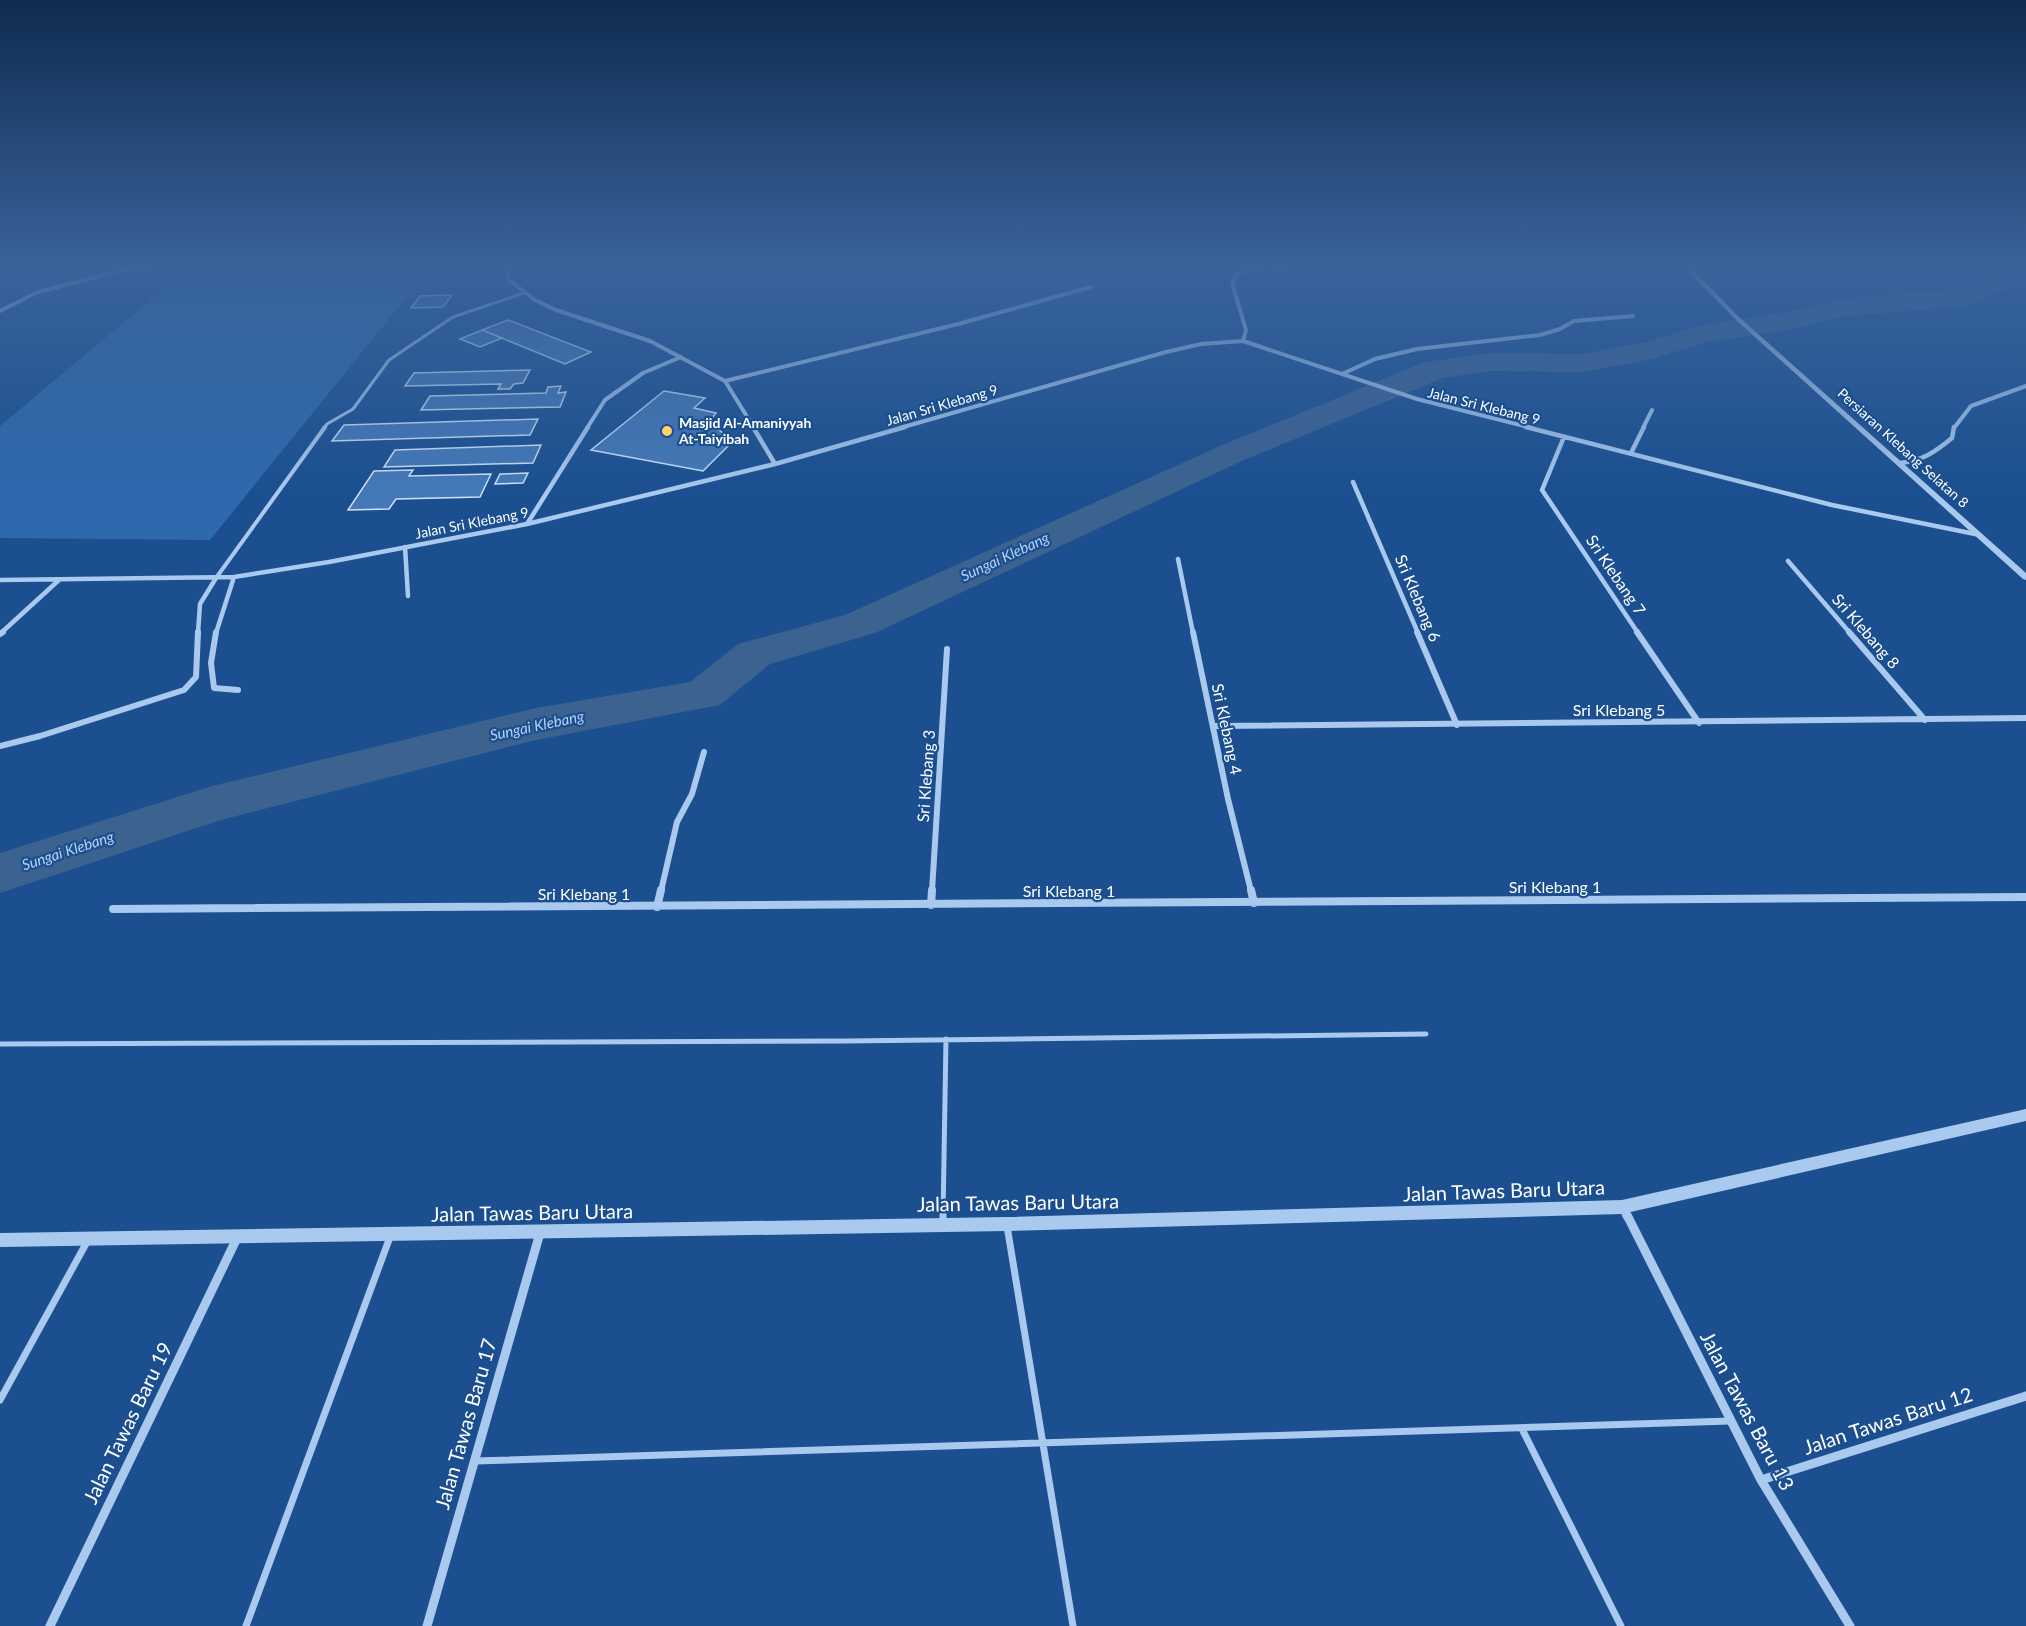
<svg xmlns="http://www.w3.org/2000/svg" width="2026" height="1626" viewBox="0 0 2026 1626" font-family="Lato,sans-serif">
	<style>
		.green { fill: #2e69ad }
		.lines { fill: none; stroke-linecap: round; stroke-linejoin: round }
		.river { fill: #3c6290; fill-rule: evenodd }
		.building { fill: #4478b7; stroke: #cfe3fa; stroke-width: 1.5 }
		.service-far3 { stroke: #a9c9ee; stroke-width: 3 }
		.service-far2 { stroke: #a9c9ee; stroke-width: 4 }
		.service-far1 { stroke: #a9c9ee; stroke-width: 5 }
		.service { stroke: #a9c9ee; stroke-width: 7 }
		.minor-far4 { stroke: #a9c9ee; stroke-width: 4 }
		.minor-far3 { stroke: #a9c9ee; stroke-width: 4.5 }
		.minor-far2 { stroke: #a9c9ee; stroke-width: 6 }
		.minor-far1 { stroke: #a9c9ee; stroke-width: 8 }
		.minor { stroke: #a9c9ee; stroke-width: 9 }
		.tertiary { fill: #a9c9ee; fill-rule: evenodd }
		.poi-dot { fill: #ffd166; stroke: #1b4f8f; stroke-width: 2 }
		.labels { text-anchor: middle; stroke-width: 4.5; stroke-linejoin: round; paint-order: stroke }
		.far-street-label { font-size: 14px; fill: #fff; stroke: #1b4f8f }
		.far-poi-label { font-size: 14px; font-weight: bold; fill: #fff; stroke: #1b4f8f; text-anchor: start }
		.far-water-label { font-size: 15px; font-style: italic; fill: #b5d3f5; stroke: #1b4f8f }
		.street-label { font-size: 16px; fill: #fff; stroke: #1b4f8f }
		.near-street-label { font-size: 20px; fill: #fff; stroke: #1b4f8f }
	</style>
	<rect width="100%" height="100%" fill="#1b4f8f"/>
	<path class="green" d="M167,286L413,289L210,540L0,538V426Z"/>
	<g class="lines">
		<path class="river" d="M1992,265H2020L2006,289L1967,306L1847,316L1788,330L1707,342L1652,359L1583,372L1490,371L1443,378L1244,460L875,633L770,664L720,705L536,740L221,820L0,893V853L212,786L536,708L690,682L738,644L845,615L1220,446L1425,362L1490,353L1583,354L1646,342L1702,325L1788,312L1847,298L1961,289L1985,278Z"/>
	</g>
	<path class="building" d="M452,295L443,307L411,308L420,296Z
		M508,320L591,352L565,364L482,330Z
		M482,330L502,338L480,347L460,339Z
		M530,370L523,383L514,384L510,389H498L501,384L405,386L414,373Z
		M561,386L558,393L566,392L560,407L421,410L430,396L546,393L548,387Z
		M664,391L705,398L694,408L716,413L709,422L733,441L703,471L591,450Z
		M538,419L530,435L332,441L344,425Z
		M541,445L533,463L384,467L395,450Z
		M413,470L409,476L491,474L480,497L396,499L389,509L348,510L374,471Z
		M528,473L523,483L495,484L500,474Z"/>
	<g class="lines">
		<path class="service-far3" d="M324,428L327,424L353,409L389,360L453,317L524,293"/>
		<path class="service-far2" d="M216,578L325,427"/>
		<path class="service-far1" d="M0,1044L847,1041L1426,1034
			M943,1217L946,1039"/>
		<path class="service" d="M943,1223V1215
			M1007,1226L1073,1626
			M0,1400L88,1240
			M1522,1429L1621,1626
			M475,1461L1730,1421
			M246,1626L390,1237"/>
		<path class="minor-far4" d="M506,265L509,280L535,300L556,310L650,341L725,381L754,428
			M0,311L38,292L123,270L165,265
			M1243,341L1246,330L1232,283L1237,275L1253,267L1345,265
			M1342,374L1375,359L1417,349L1540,335L1560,329L1574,321L1633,316
			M725,381L958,324L1091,287
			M587,428L605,400L643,373L681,357
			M900,428L1166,352L1201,344L1243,341L1417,399L1532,428
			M1643,428L1652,410
			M1954,428L1971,406L2026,386"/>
		<path class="minor-far3" d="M753,427L775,464
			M1526,427L1832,505L1980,535
			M1564,437L1542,490L1638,633
			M1631,453L1644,427
			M1900,463C1922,461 1935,452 1952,438L1954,427
			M1353,482L1418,633
			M527,524L588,427
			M405,547L408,596
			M1178,559L1193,633
			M1788,561L1850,633
			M0,580L234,577L329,562L527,524L775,464L905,427
			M1,633L59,580
			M198,633L200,604L216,578
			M216,633L234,577"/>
		<path class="minor-far2" d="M216,632L211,663L214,688L238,690
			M1193,632L1228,799L1251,891
			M1417,632L1457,725
			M1637,632L1699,723
			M1849,632L1925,720
			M0,634L3,632
			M1213,726L2026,718
			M0,746L40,736L184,690L196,677L198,632
			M661,891L677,822L692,794L704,752
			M932,891L947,649"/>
		<path class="minor-far1" d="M1251,890L1254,903
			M931,905L932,890
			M657,907L661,890
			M113,909L2026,897
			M1623,1208L1627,1217"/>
		<path class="minor" d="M1627,1215L1761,1480L1850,1626
			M1761,1480L2026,1396
			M50,1626L237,1238
			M427,1626L540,1233"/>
		<path class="tertiary" d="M1682,265H1688L1739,317L2026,573V580L2023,579L1735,319Z
			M2026,1109V1121L1622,1214L1006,1231L0,1247V1233L1006,1217L1622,1200Z"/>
	</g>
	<linearGradient id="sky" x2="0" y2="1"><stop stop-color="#0f2b4f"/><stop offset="0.54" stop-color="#39639b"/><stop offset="1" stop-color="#39639b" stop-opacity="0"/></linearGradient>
	<rect width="2026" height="493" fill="url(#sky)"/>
	<circle class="poi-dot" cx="667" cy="431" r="6"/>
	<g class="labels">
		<g class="far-street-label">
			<text transform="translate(942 405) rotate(-16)" y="5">Jalan Sri Klebang 9</text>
			<text transform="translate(1484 406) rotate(14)" y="5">Jalan Sri Klebang 9</text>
			<text transform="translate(1903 448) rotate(42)" y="5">Persiaran Klebang Selatan 8</text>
			<text transform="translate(472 523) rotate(-11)" y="5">Jalan Sri Klebang 9</text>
		</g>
		<g class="far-poi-label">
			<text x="679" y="428">Masjid Al-Amaniyyah<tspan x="679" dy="16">At-Taiyibah</tspan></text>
		</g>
		<g class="far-water-label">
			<text transform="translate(1005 557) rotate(-25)" y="5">Sungai Klebang</text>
			<text transform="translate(537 726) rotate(-12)" y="5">Sungai Klebang</text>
			<text transform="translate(68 851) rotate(-18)" y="5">Sungai Klebang</text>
		</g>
		<g class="street-label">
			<text transform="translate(1616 575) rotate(56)" y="6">Sri Klebang 7</text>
			<text transform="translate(1418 598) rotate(67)" y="6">Sri Klebang 6</text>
			<text transform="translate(1866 631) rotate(49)" y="6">Sri Klebang 8</text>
			<text x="1619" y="716">Sri Klebang 5</text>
			<text transform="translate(1227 729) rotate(78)" y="6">Sri Klebang 4</text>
			<text transform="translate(926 776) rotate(-86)" y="6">Sri Klebang 3</text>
			<text x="1555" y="893">Sri Klebang 1</text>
			<text x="1069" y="897">Sri Klebang 1</text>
			<text x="584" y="900">Sri Klebang 1</text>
		</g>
		<g class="near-street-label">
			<text transform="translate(1504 1191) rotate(-2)" y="7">Jalan Tawas Baru Utara</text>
			<text transform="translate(1018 1203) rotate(-1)" y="7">Jalan Tawas Baru Utara</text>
			<text transform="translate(532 1213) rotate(-1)" y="7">Jalan Tawas Baru Utara</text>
			<text transform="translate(1747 1411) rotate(62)" y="7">Jalan Tawas Baru 13</text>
			<text transform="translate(1888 1421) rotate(-18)" y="7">Jalan Tawas Baru 12</text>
			<text transform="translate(128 1423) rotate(-64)" y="7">Jalan Tawas Baru 19</text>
			<text transform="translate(466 1424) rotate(-74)" y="7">Jalan Tawas Baru 17</text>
		</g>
	</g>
</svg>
